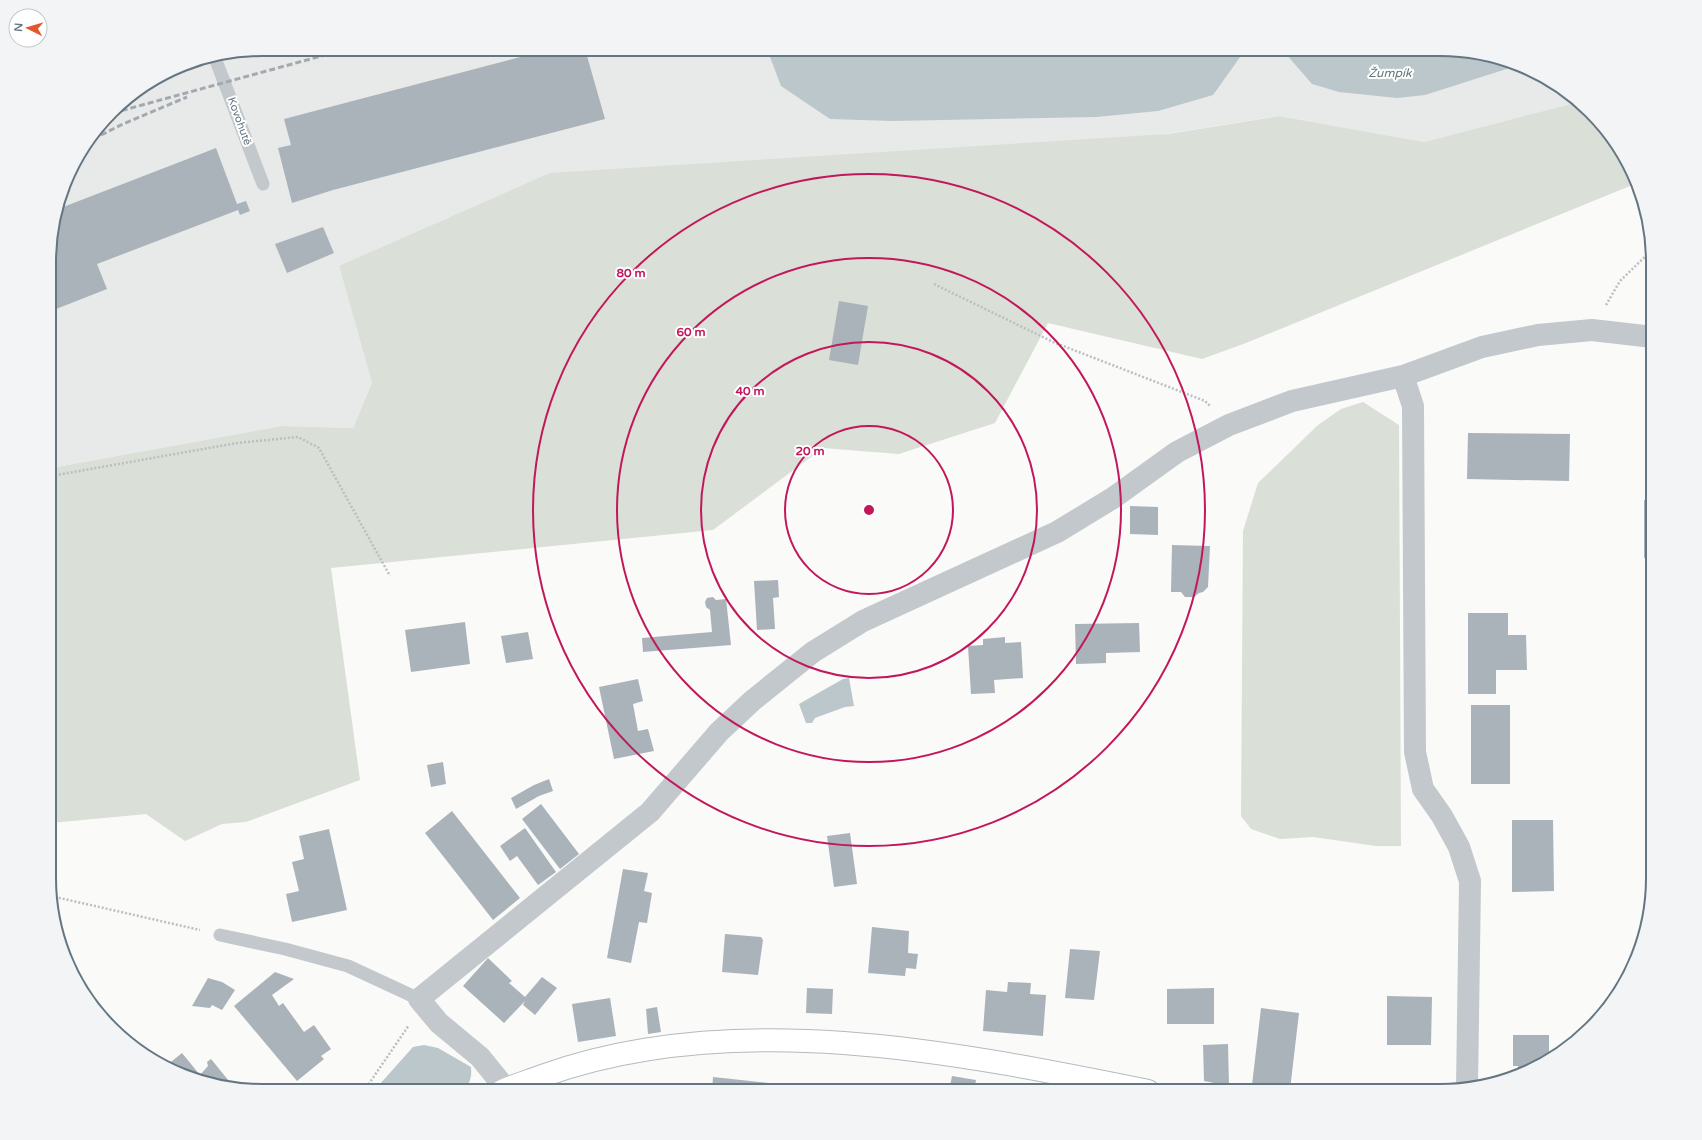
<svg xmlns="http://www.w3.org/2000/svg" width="1702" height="1140" viewBox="0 0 1702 1140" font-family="'Varela Round',sans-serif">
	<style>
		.built { fill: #e8e9e9 }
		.green { fill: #dadfd7 }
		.water { fill: #bbc7cb }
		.building { fill: #aab3b9 }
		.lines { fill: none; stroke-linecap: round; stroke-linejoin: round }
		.secondary-casing { stroke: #b3babf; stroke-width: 24 }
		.path { stroke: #bbbfc2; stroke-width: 2.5; stroke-dasharray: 2 2; stroke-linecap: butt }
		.lane { stroke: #c3c8cc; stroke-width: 13 }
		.street { stroke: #c3c8cc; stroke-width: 22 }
		.secondary { stroke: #fff; stroke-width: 22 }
		.rail { stroke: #a2aab0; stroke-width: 3; stroke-dasharray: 6 3; stroke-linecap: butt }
		.ring { fill: none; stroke: #c2185b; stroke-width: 2 }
		.labels { text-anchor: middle; stroke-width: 4; stroke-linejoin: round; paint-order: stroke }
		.street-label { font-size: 11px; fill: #657683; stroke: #fff }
		.water-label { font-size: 12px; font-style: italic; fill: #60757c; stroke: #fff }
		.rim { fill: none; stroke: #657683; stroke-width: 2 }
		.centre { fill: #c2185b; stroke: #fff; stroke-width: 2 }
		.ring-label { font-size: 12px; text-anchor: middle; font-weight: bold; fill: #c2185b; stroke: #fff; stroke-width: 4; stroke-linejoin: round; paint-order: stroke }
	</style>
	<rect width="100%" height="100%" fill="#fafaf8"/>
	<path class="built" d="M262,49H1441L1509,60L1559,85L1578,102L1424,142L1279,116L339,266L372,383L353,428L282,426L51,468V234L71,167L121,102L180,65Z"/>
	<path class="green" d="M1578,102C1606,126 1621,146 1635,181L1630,186L1246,343L1202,359L1048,323L995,423L899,454L823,448L713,530L331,568L360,780L246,822L222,824L185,841L146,814L51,823V468L282,426L353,428L372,383L339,266L550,173L1168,134L1279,116L1424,142Z
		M1363,402L1399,425L1401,846H1376L1313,837L1280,839L1251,829L1241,816L1243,531L1258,483L1318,425L1341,409Z"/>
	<path class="water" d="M767,49H1243V53L1213,95L1158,111L1096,117L893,121L830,119L781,86Z
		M1286,49H1441L1509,60L1519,65L1425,95L1397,98L1339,92L1312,84L1286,54Z
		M849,678L854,706L845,707L815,718L812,723H806L799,704L843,679Z
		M424,1045L438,1048L471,1067C472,1080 470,1085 458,1091H383L380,1084L413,1047Z"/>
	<path class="building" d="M551,49H585L605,119L333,190L292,203L278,148L291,145L284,119Z
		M216,148L237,204L246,201L250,211L240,215L238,210L97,264L107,289L51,311V234L58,209Z
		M323,227L334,253L287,273L275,244Z
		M839,301L868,306L858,365L829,360Z
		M1468,433L1570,434L1569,481L1467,479Z
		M1644,500H1653V558H1644Z
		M1130,506L1158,507V535L1130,534Z
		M1172,545L1210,546L1208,587L1203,592L1199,593L1194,597H1185L1181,592H1171Z
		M778,580L779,597L773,598L775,629L757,630L754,581Z
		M713,597L716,600L726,599L731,645L643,652L642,638L712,632L710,610L706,607L705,602L707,598Z
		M1468,613H1508V635H1526L1527,670H1496V694H1468Z
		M465,622L470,664L411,672L405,630Z
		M1139,623L1140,652L1106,653V663L1076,664L1075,624Z
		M528,632L533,659L506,663L501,636Z
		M1005,637V643L1021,642L1023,678L994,680L995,693L971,694L968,646L983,645V639Z
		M638,679L643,701L633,704L638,731L648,729L654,751L614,759L599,687Z
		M1471,705H1510V784H1471Z
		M443,762L446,784L431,787L427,765Z
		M549,779L553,791L539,796L516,809L511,798L534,785Z
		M541,804L579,854L560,869L522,819Z
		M452,811L520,898L493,920L425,833Z
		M1512,820H1553L1554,891L1512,892Z
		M525,828L556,872L538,885L517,856L510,861L500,846Z
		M329,829L347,910L292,922L286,894L299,891L292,862L304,859L299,836Z
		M850,833L857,884L834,887L827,836Z
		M623,869L648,873L644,891L652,893L647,923L639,922L631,963L607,958Z
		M872,927L909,931L908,953L918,954L916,969L906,968L905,976L868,973Z
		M725,934L761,937L763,940L758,975L722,972Z
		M1070,949L1100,951L1094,1000L1065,998Z
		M488,958L512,981L509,983L525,997L542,977L557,988L535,1015L523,1005L525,1001L504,1023L463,986Z
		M275,972L294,979L272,995L279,1006L283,1003L304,1032L314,1025L331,1049L321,1056L324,1059L297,1081L234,1006Z
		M208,978L222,982L235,990L222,1010L212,1005L210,1008L192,1006Z
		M1008,982L1031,983L1030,994L1046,995L1043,1036L983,1031L986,990L1007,992Z
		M807,988L833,989L832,1014L806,1013Z
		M1214,988V1024H1167V989Z
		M1387,996L1432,997L1431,1045H1387Z
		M610,998L616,1036L578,1042L572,1004Z
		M657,1007L661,1032L648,1034L646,1009Z
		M1261,1008L1299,1013L1290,1090L1252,1085Z
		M1513,1035H1549V1061L1518,1074V1066H1513Z
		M1228,1044L1229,1086L1204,1081L1203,1045Z
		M182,1053L200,1075L208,1066L207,1062L211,1059L233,1086L193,1080L168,1067L167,1065Z
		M952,1076L976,1080L974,1091H949Z
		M713,1077L777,1084L776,1091H712Z"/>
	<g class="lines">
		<g class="secondary-casing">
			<path id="secondary" d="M502,1091C515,1085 529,1081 542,1076C733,1007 955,1052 1148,1091"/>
		</g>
		<path class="path" d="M934,284L1053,342L1205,401L1210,406
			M1606,305L1620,281L1653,249
			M51,476L237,443L298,437L319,448L390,576
			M51,896L200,930
			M364,1091L409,1025"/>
		<path class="lane" d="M215,58L263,184
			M220,935L285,949L348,966L419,999"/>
		<path class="street" d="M1403,376L1413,406L1415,752L1423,789L1442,816L1459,847L1470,881L1467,1088
			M506,1089L480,1057L439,1023L419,999L650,812L719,732L752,701L813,652L863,621L1057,532L1113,498L1177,452L1229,425L1292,401L1403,376L1482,347L1538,335L1592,330L1653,337"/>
		<use href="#secondary" class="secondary"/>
		<path class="rail" d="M113,113L347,49
			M93,139L123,124L187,97"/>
	</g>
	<g class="ring">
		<circle cx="869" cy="510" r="84"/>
		<circle cx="869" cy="510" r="168"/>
		<circle cx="869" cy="510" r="252"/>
		<circle cx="869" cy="510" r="336"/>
	</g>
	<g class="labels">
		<g class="street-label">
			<text transform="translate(240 121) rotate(70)" y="4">Kovohutě</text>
		</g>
		<g class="water-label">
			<text x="1390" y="77">Žumpík</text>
		</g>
	</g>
	<path d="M0 0H1702V1140H0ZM262 56H1440A206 206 0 0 1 1646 262V878A206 206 0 0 1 1440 1084H262A206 206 0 0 1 56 878V262A206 206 0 0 1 262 56Z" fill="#f3f4f5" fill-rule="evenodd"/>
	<path class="rim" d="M262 56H1440A206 206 0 0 1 1646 262V878A206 206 0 0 1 1440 1084H262A206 206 0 0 1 56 878V262A206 206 0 0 1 262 56Z"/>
	<circle cx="869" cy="510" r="6" class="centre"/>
	<g class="ring-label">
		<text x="631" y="277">80 m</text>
		<text x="691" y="336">60 m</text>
		<text x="750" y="395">40 m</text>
		<text x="810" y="455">20 m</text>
	</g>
	<g transform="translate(28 28) rotate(275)"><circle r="19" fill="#ffffff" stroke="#c1c8cd"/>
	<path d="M0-3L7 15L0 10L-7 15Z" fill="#e4572e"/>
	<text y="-6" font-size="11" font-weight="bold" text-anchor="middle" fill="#657683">N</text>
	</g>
</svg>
